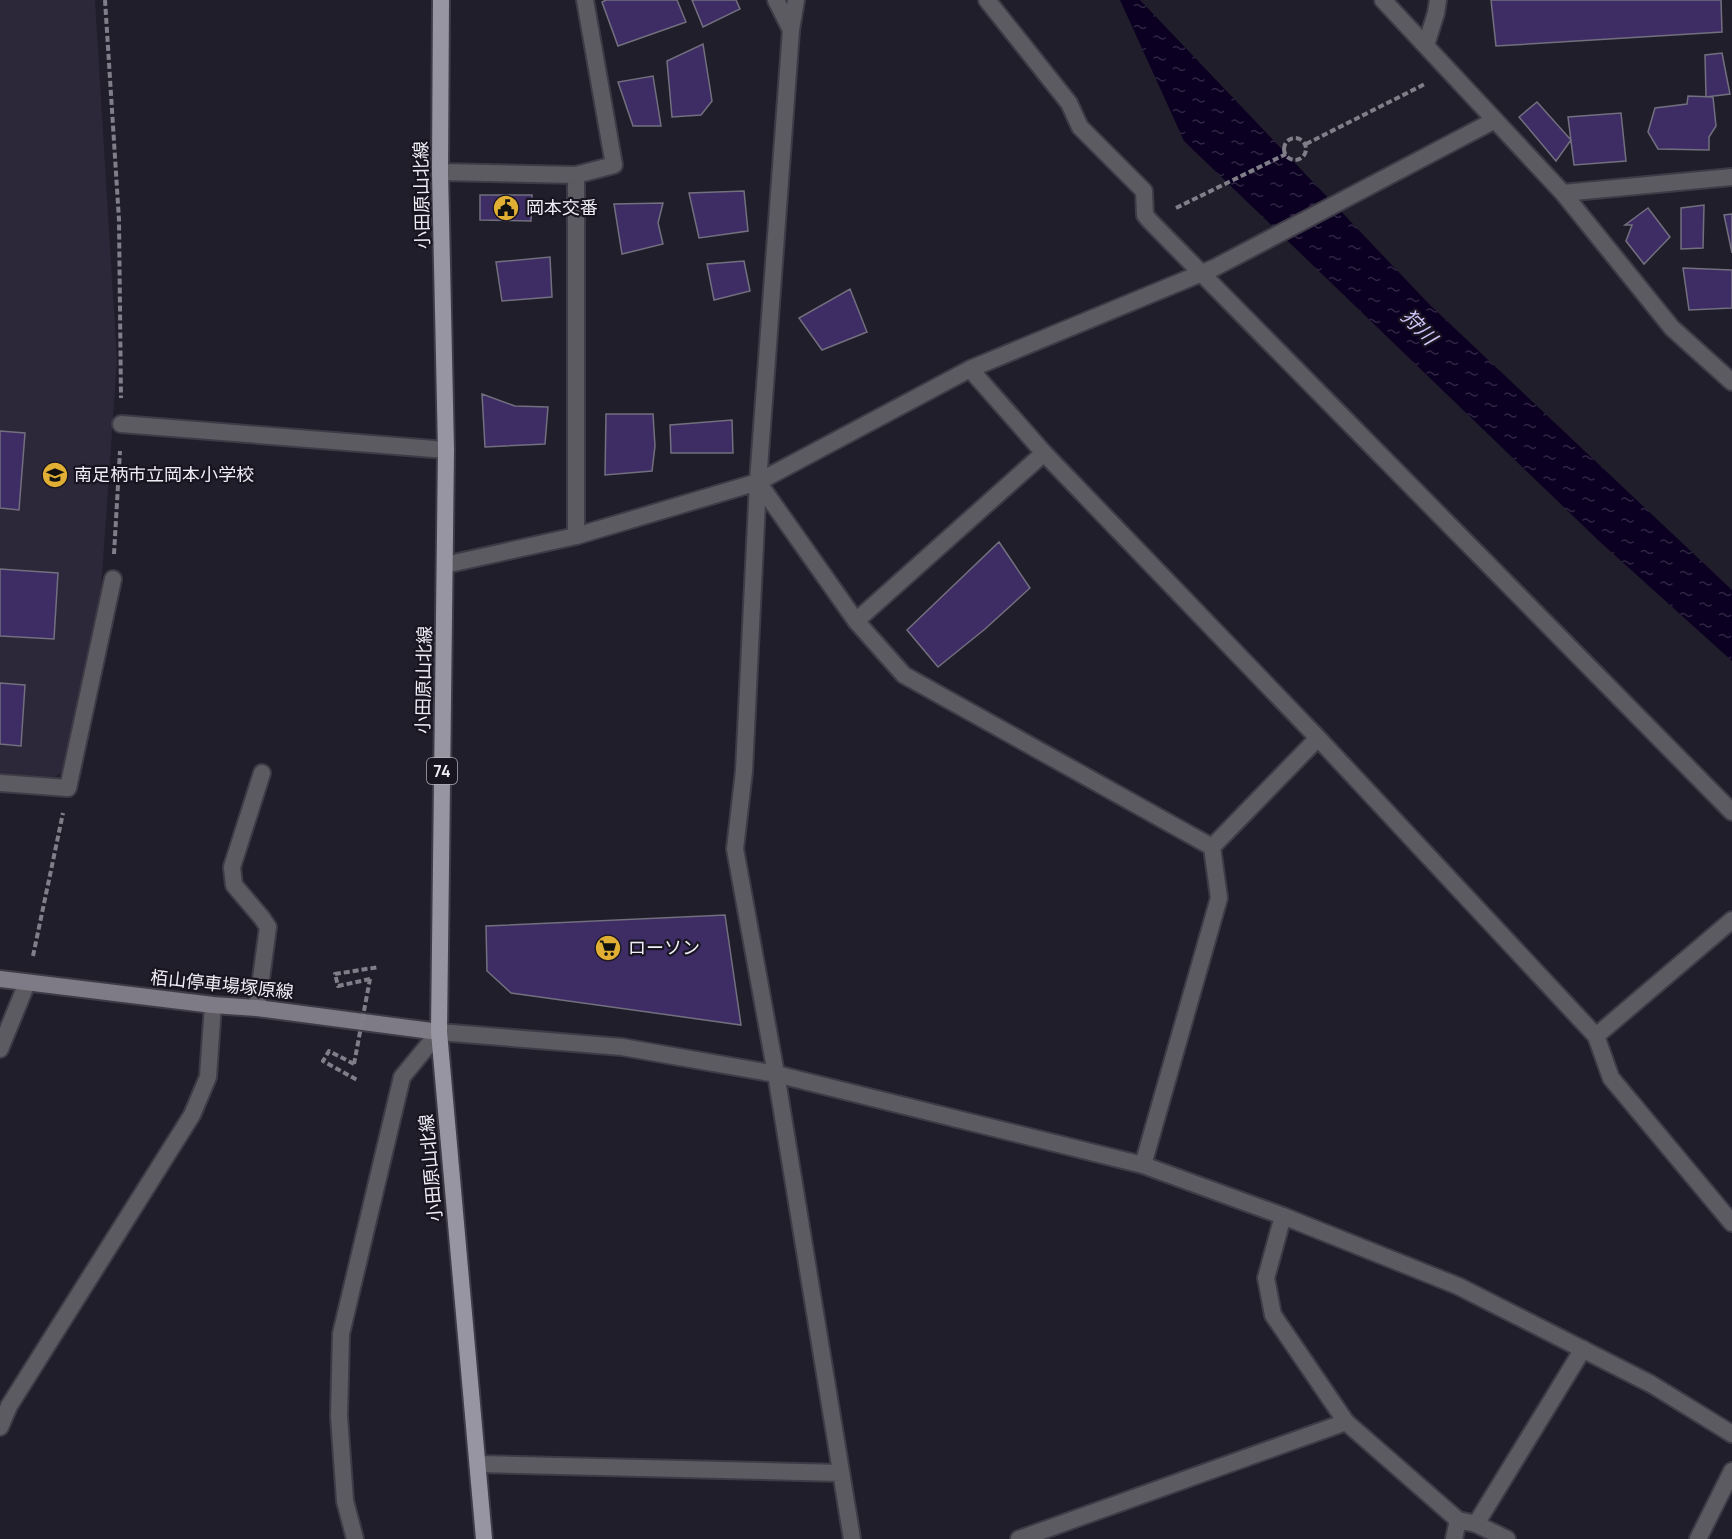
<svg xmlns="http://www.w3.org/2000/svg" width="1732" height="1539" viewBox="0 0 1732 1539" font-family="Manrope,'Noto Sans JP',sans-serif">
	<style>
		.built { fill: #2c2739 }
		.water { fill: url(#water-ripples) }
		.building { fill: #3e2d65; stroke: #726f7e; stroke-width: 1.5 }
		.lines { fill: none; stroke-linecap: round; stroke-linejoin: round }
		.service-casing { stroke: #3e3b47; stroke-width: 20 }
		.minor-casing { stroke: #3e3b47; stroke-width: 20 }
		.tertiary-casing { stroke: #3e3b47; stroke-width: 20 }
		.secondary-casing { stroke: #3e3b47; stroke-width: 20 }
		.primary-casing { stroke: #3e3b47; stroke-width: 20 }
		.path { stroke: #807e89; stroke-width: 4; stroke-dasharray: 6 3; stroke-linecap: butt }
		.service { stroke: #5c5b61; stroke-width: 16 }
		.minor { stroke: #5c5b61; stroke-width: 16 }
		.tertiary { stroke: #5c5b61; stroke-width: 16 }
		.secondary { stroke: #7e7b86; stroke-width: 16 }
		.primary { stroke: #9895a2; stroke-width: 16 }
		.path-bridge { stroke: #807e89; stroke-width: 4; stroke-dasharray: 6 3; stroke-linecap: butt }
		.labels { text-anchor: middle; stroke-width: 4.5; stroke-linejoin: round; paint-order: stroke }
		.shield { fill: #181521; stroke: #aeacb6; stroke-width: 1.5 }
		.shield-label { font-size: 16px; font-weight: bold; fill: #efedf6 }
		.street-label { font-size: 18px; fill: #efedf6; stroke: #181521 }
		.poi-label { font-size: 18px; fill: #efedf6; stroke: #181521; text-anchor: start }
		.water-label { font-size: 20px; font-style: italic; fill: #d2c6fb; stroke: #181521 }
	</style>
	<defs>
		<pattern id="water-ripples" width="26" height="14" patternUnits="userSpaceOnUse" patternTransform="scale(1.5)"><rect width="26" height="14" fill="#0b0021"/><path d="M2 4q2-2 4 0t4 0M15 11q2-2 4 0t4 0" fill="none" stroke="#2f2642"/></pattern>
	</defs>
	<rect width="100%" height="100%" fill="#211e2b"/>
	<path class="built" d="M0,0H95L117,361L101,590L66,769L55,777L0,773Z"/>
	<path class="water" d="M1120,0H1140L1430,305L1732,590V661L1599,541L1184,141Z"/>
	<path class="building" d="M606,0H677L686,22L618,46L602,2Z
		M692,0H736L740,9L703,27Z
		M1491,0H1721L1722,32L1496,46Z
		M703,44L712,101L701,115L672,117L667,61Z
		M1722,53L1730,94L1706,97L1705,55Z
		M653,76L661,126H633L618,82Z
		M1688,96L1713,97L1716,126L1709,137V150L1658,149L1648,132L1655,108L1687,104Z
		M1537,102L1571,140L1556,161L1519,117Z
		M1621,113L1626,161L1574,165L1568,117Z
		M744,191L748,231L699,238L689,193Z
		M480,195H532L531,221L480,220Z
		M663,203L658,223L663,244L622,254L614,204Z
		M1704,205L1703,248L1681,249V208Z
		M1648,208L1670,237L1644,264L1626,241L1632,225H1625Z
		M1732,214V253L1724,215Z
		M550,257L552,297L502,301L496,262Z
		M744,261L750,291L714,300L707,264Z
		M1683,268L1732,270V308L1689,310Z
		M850,289L867,332L822,350L799,318Z
		M482,394L515,406L548,407L545,444L485,447Z
		M606,414H653L655,446L652,471L605,475Z
		M732,420L733,453H671L670,425Z
		M0,431L25,433L19,510L0,508Z
		M999,542L1030,588L985,629L938,667L907,630Z
		M0,569L58,573L54,639L0,636Z
		M0,683L25,685L21,746L0,744Z
		M725,915L741,1025L511,993L487,971L486,926Z"/>
	<g class="lines">
		<g class="service-casing">
			<path id="service" d="M776,0L791,30
				M987,0L1069,103L1080,127L1144,191L1145,215L1150,221L1732,812
				M440,172L576,175L614,165L585,0
				M576,175V536
				M121,424L446,450
				M856,621L1044,453
				M0,783L68,788L113,579
				M1732,920L1596,1036L1611,1078L1732,1223
				M257,1008L268,927L262,918L234,885L232,867L262,773
				M0,1049L27,983
				M1476,1524L1583,1349
				M1019,1539L1346,1422"/>
		</g>
		<g class="minor-casing">
			<path id="minor" d="M796,0L791,30L758,482L744,771L735,849L776,1074L852,1539
				M1383,0L1563,193L1672,328L1732,382
				M1426,45L1436,13L1438,0
				M1563,193L1732,177
				M970,369L1044,453L1318,738L1596,1036
				M758,482L856,621L904,675L1212,847L1219,898L1143,1165
				M445,565L576,536L758,482L970,369L1214,268L1495,120
				M1212,847L1318,738
				M1283,1216L1266,1278L1273,1315L1346,1422L1458,1520L1476,1524L1507,1539
				M0,1427L9,1406L192,1115L208,1077L213,1005
				M478,1464L841,1473
				M355,1539L345,1501L339,1416L341,1334L402,1077L439,1032
				M1454,1539L1458,1520
				M1698,1539L1732,1471"/>
		</g>
		<g class="tertiary-casing">
			<path id="tertiary" d="M439,1032L622,1047L776,1074L1143,1165L1283,1216L1458,1286L1651,1384L1732,1434"/>
		</g>
		<g class="secondary-casing">
			<path id="secondary" d="M0,979L213,1005L257,1008L439,1032"/>
		</g>
		<g class="primary-casing">
			<path id="primary" d="M441,0L440,172L446,450L439,1032L484,1539"/>
		</g>
		<path class="path" d="M105,0L119,220L121,398
			M1284 149a11 11 0 1 1 22 0a11 11 0 1 1-22 0Z
			M1306,144L1425,84
			M1176,208L1286,154
			M114,554L120,451
			M33,956L63,813
			M370,979L338,986L335,974L379,967
			M354,1064L329,1051L323,1061L359,1081"/>
		<use href="#service" class="service"/>
		<use href="#minor" class="minor"/>
		<use href="#tertiary" class="tertiary"/>
		<use href="#secondary" class="secondary"/>
		<use href="#primary" class="primary"/>
		<path class="path-bridge" d="M354,1064L370,979"/>
	</g>
	<defs>
		<g id="civic-disc" transform="scale(1.35)"><circle r="9.5" fill="#e1af34" stroke="#181521"/><path d="M-.6-6.5H3V-4.5H.6V-3L4-1V1h2V6H-6V1h2V-1L-.6-3ZM-1.2 2.5V6h2.4V2.5Z" fill="#111"/></g>
		<g id="school-disc" transform="scale(1.35)"><circle r="9.5" fill="#e1af34" stroke="#181521"/><path d="M0-5L7-2L0 1L-7-2ZM-4 1L0 2.5L4 1V4Q0 6-4 4Z" fill="#111"/></g>
		<g id="supermarket-disc" transform="scale(1.35)"><circle r="9.5" fill="#e1af34" stroke="#181521"/><path d="M-6-5.5h2.5l.6 2H6L4.5 2H-2.5L-4.4-4H-6ZM-1.5 3.2a1.3 1.3 0 1 0 .1 0ZM3 3.2a1.3 1.3 0 1 0 .1 0Z" fill="#111"/></g>
	</defs>
	<g fill-rule="evenodd">
		<use href="#civic-disc" x="506" y="208"/>
		<use href="#school-disc" x="55" y="475"/>
		<use href="#supermarket-disc" x="608" y="948"/>
	</g>
	<g class="labels">
		<rect class="shield" x="427" y="758" width="30" height="26" rx="4.5"/>
		<g class="shield-label">
			<text x="442" y="777">74</text>
		</g>
		<g class="street-label">
			<text transform="translate(422 195) rotate(-91)" y="6">小田原山北線</text>
			<text transform="translate(424 680) rotate(-89)" y="6">小田原山北線</text>
			<text transform="translate(222 985) rotate(6)" y="6">栢山停車場塚原線</text>
			<text transform="translate(431 1168) rotate(-95)" y="6">小田原山北線</text>
		</g>
		<g class="poi-label">
			<text x="526" y="214">岡本交番</text>
			<text x="74" y="481">南足柄市立岡本小学校</text>
			<text x="628" y="954">ローソン</text>
		</g>
		<g class="water-label">
			<text transform="translate(1419 327) rotate(46)" y="7">狩川</text>
		</g>
	</g>
</svg>
